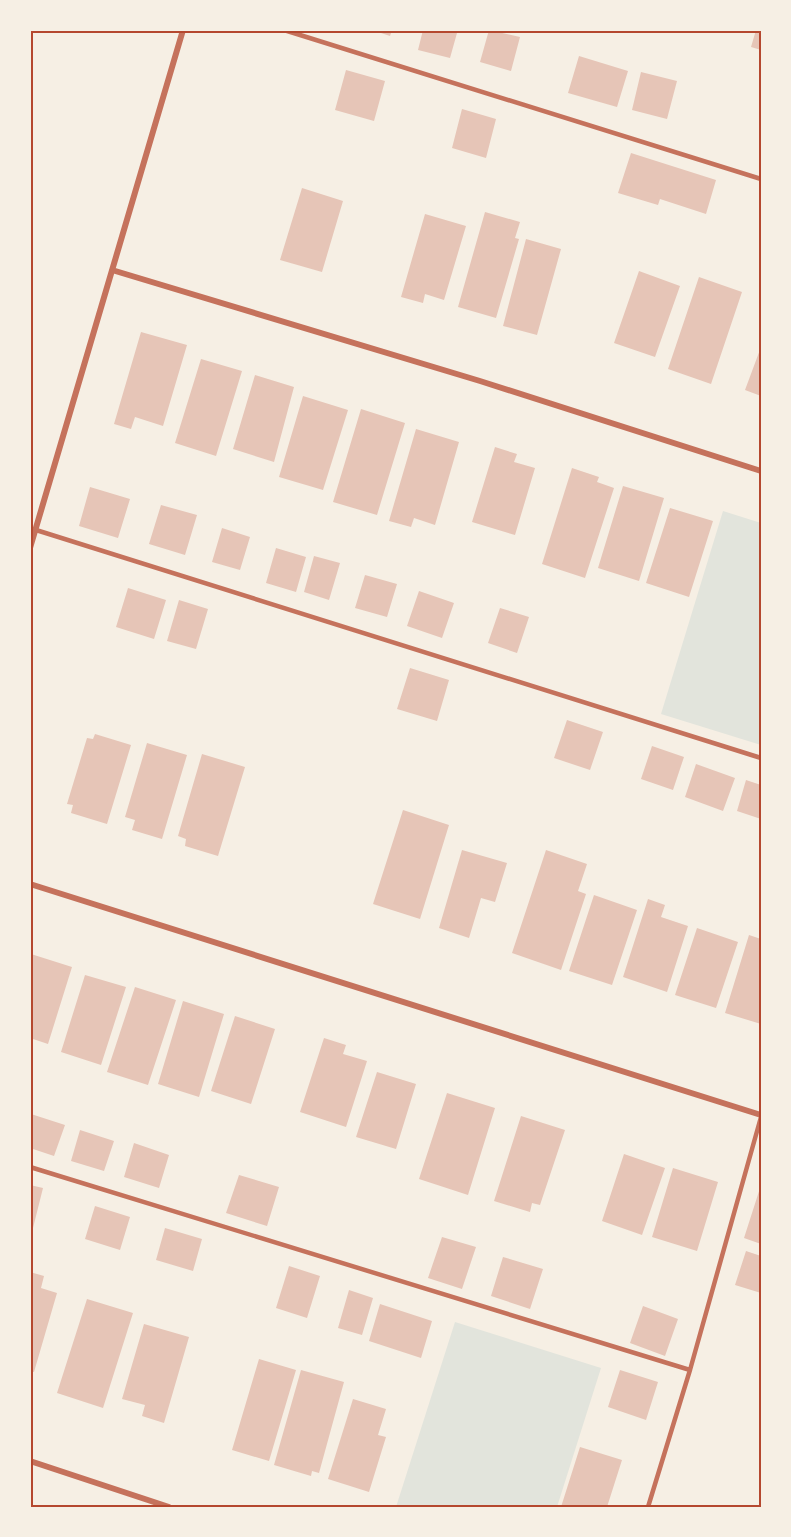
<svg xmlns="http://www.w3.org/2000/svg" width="791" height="1537" viewBox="0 0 791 1537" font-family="'Nunito Sans',sans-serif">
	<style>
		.green { fill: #e2e4dc }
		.building { fill: #e6c5b7 }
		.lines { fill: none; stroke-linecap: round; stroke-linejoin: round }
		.service { stroke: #c5725c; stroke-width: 4.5 }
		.minor { stroke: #c5725c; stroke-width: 6 }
		.neatline { fill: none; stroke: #b5482f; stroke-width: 2 }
	</style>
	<rect width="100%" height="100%" fill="#f6efe4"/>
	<path class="green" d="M723,511L761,523V745L661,714Z
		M455,1322L601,1368L557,1507H396Z"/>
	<path class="building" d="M372,30H392L390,36Z
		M423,30L457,33L450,58L418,50Z
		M489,30L520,37L511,71L480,62Z
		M756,30H761V50L751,47Z
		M579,56L628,71L617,107L568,93Z
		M346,70L385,81L374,121L335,110Z
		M641,72L677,81L667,119L632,110Z
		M462,109L496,119L486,158L452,148Z
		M631,153L716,180L706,214L660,199L658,205L618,193Z
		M302,188L343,201L322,272L280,260Z
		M485,212L520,222L515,238L519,239L496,318L458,307Z
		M425,214L466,226L444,300L425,294L423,303L401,297Z
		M526,239L561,249L537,335L503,326Z
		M639,271L680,286L655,357L614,343Z
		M699,277L742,292L711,384L668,369Z
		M141,332L187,345L163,426L135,417L131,429L114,424Z
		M761,347V396L745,390Z
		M201,359L242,371L216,456L175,443Z
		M255,375L294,387L274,462L233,449Z
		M303,396L348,410L323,490L279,477Z
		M361,409L405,423L377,515L333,502Z
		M416,429L459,442L435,525L414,518L411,527L389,521Z
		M495,447L517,454L514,462L535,468L515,535L472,522Z
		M572,468L599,477L597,482L614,488L585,578L542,564Z
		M623,486L664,498L639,581L598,568Z
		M90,487L130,499L118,538L79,526Z
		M161,505L197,515L185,555L149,544Z
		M670,508L713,521L689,597L646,583Z
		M222,528L250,537L240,570L212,562Z
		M276,548L306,557L296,592L266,583Z
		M314,556L340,563L329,600L304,592Z
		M365,575L397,584L387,617L355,608Z
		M128,588L166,600L154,639L116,627Z
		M419,591L454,603L442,638L407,626Z
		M179,600L208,609L196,649L167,641Z
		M500,608L529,617L517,653L488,643Z
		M410,668L449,680L437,721L397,709Z
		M567,720L603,732L590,770L554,758Z
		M95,734L131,745L107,824L71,813L73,805L67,804L87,738L93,739Z
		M147,743L187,755L162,839L132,830L135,820L125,817Z
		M652,746L684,757L673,790L641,779Z
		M202,754L245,767L218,856L185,846L186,839L178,836Z
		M696,764L735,778L723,811L685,797Z
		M746,780L761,785V819L737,811Z
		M403,810L449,825L420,919L373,904Z
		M462,850L507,863L495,902L481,898L469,938L439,928Z
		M546,850L587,864L578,891L586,894L561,970L512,953Z
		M594,895L637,910L612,985L569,971Z
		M648,899L665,905L661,917L688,926L667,992L623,977Z
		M697,928L738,942L716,1008L675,995Z
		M749,935L761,939V1024L725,1013Z
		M31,954L72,967L48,1044L30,1038Z
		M85,975L126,987L101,1065L61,1052Z
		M135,987L176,1000L148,1085L107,1072Z
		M183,1001L224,1014L199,1097L158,1084Z
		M235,1016L275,1029L251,1104L211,1091Z
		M324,1038L346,1045L343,1054L367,1061L346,1127L300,1112Z
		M377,1072L416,1084L396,1149L356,1137Z
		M447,1093L495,1108L468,1195L419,1179Z
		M31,1114L65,1125L54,1156L30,1148Z
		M521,1116L565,1130L540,1205L532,1203L530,1212L494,1201Z
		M80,1130L114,1141L104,1171L71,1161Z
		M134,1143L169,1155L159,1188L124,1177Z
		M624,1154L665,1168L642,1235L602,1221Z
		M673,1168L718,1182L697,1251L652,1237Z
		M239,1175L279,1187L267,1226L226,1213Z
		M30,1185L43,1188L31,1236H30Z
		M761,1185V1244L744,1238Z
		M95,1206L130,1217L120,1250L85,1239Z
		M165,1228L202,1239L193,1271L156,1260Z
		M442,1237L476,1247L462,1289L428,1278Z
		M746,1251L761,1256V1293L735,1285Z
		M503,1257L543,1269L530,1309L491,1296Z
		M289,1266L320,1276L307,1318L276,1308Z
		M30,1272L44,1276L41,1288L57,1293L34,1372L30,1371Z
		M349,1290L373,1298L362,1335L338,1328Z
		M87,1299L133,1313L103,1408L57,1393Z
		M380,1304L432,1321L421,1358L369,1341Z
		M643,1306L678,1319L665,1356L630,1343Z
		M144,1324L189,1337L164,1423L142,1416L145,1405L122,1399Z
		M259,1359L296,1370L269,1461L232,1450Z
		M301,1370L344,1382L319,1473L312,1471L311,1476L274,1465Z
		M620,1370L658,1382L646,1420L608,1407Z
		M353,1399L386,1409L378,1435L386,1437L369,1492L328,1479Z
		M580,1447L622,1460L607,1507H561Z"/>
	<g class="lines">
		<path class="service" d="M284,30L761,179
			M36,530L761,758
			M30,1167L690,1370
			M648,1507L690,1370L761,1117"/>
		<path class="minor" d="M112,270L480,381L761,471
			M30,548L183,30
			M30,884L761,1115
			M30,1461L169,1507"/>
	</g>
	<rect width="791" height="1537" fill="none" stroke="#f6efe4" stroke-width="63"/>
	<rect x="32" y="32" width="728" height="1474" class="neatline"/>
</svg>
